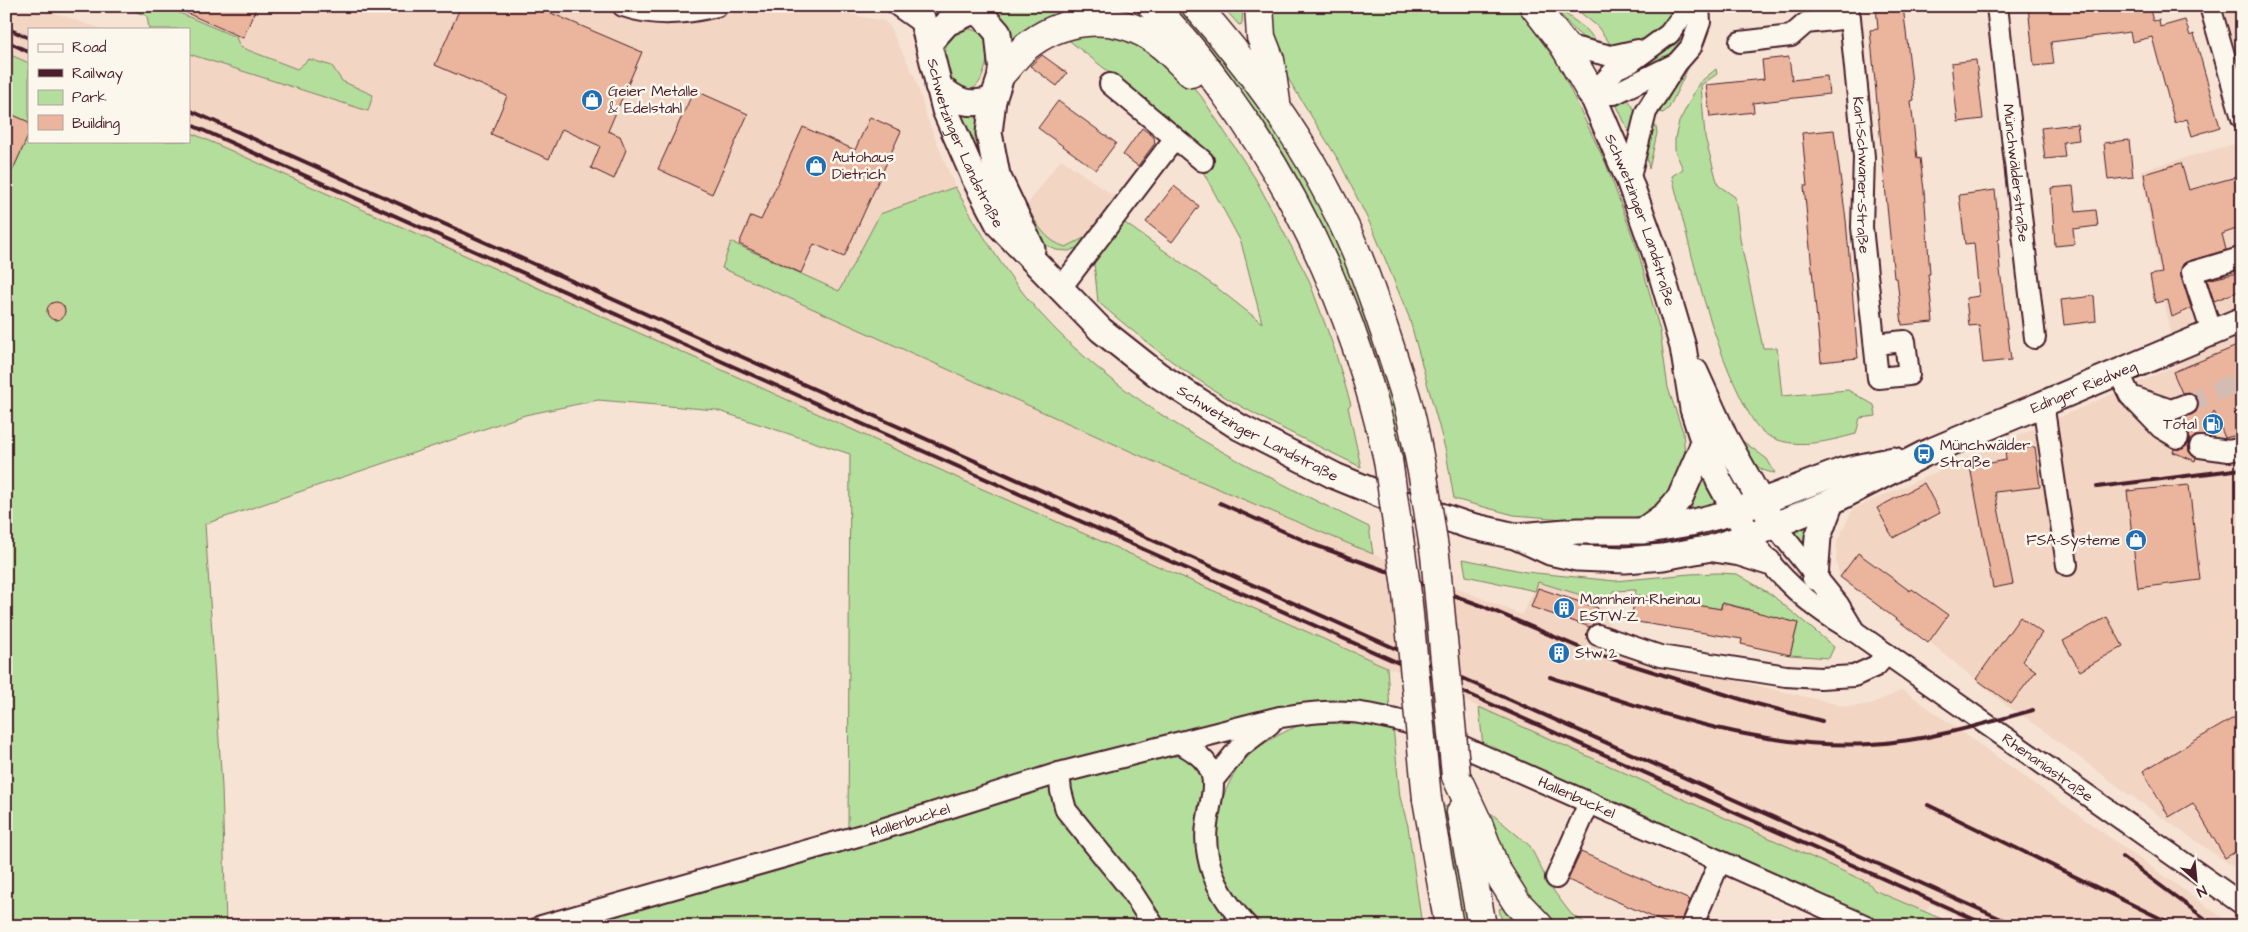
<svg xmlns="http://www.w3.org/2000/svg" width="2248" height="932" viewBox="0 0 2248 932" font-family="'Architects Daughter',sans-serif">
	<style>
		.built { fill: #f2d5c3 }
		.green { fill: #b4de9b; stroke: #7f7e63 }
		.building { fill: #eab59c; stroke: #4a1f2b }
		.lines { fill: none; stroke-linecap: round; stroke-linejoin: round }
		.minor-tunnel { stroke: #d4bcb2; stroke-width: 20; stroke-dasharray: 20 10; stroke-linecap: butt }
		.minor-casing { stroke: #4a1f2b; stroke-width: 24 }
		.major-casing { stroke: #4a1f2b; stroke-width: 29 }
		.highway-casing { stroke: #4a1f2b; stroke-width: 31 }
		.minor { stroke: #fbf7ec; stroke-width: 20 }
		.major { stroke: #fbf7ec; stroke-width: 25 }
		.highway { stroke: #fbf7ec; stroke-width: 28 }
		.rail { stroke: #4a1f2b; stroke-width: 4 }
		.highway-bridge-casing { stroke: #4a1f2b; stroke-width: 31; stroke-linecap: butt }
		.highway-bridge { stroke: #fbf7ec; stroke-width: 28 }
		.labels { text-anchor: middle; stroke-width: 5; stroke-linejoin: round; paint-order: stroke }
		.poi-label { font-size: 15px; fill: #4a1f2b; stroke: #fbf7ec; text-anchor: start }
		.street-label { font-size: 15px; fill: #4a1f2b; stroke: #fbf7ec }
	</style>
	<rect width="100%" height="100%" fill="#f6e3d4"/>
	<filter id="ink" filterUnits="userSpaceOnUse"><feTurbulence type="fractalNoise" baseFrequency=".02" numOctaves="2"/><feDisplacementMap in="SourceGraphic" scale="10" xChannelSelector="R" yChannelSelector="G"/><feConvolveMatrix kernelMatrix="1 2 1 2 8 2 1 2 1" color-interpolation-filters="sRGB"/></filter>
	<g filter="url(#ink)">
		<path class="built" d="M6,6H35L101,29H29V63L6,53Z
			M163,6H791L793,10L813,7L884,21L888,24L915,77L927,118L955,187L880,214L839,292L731,242L1289,519L1522,615L1538,582L1604,602L1614,644L1691,670L1848,707L1871,704L1903,690L2234,926H1978L1930,904L1926,912L1874,890L1869,883L1479,707L971,484L742,379L189,132V54L367,111L373,95L342,81L332,66L309,59L297,69L240,47L236,37Z
			M2224,6H2242V79Z
			M2242,142V873L2123,790L2028,719L2007,706L1931,643L1840,578L1836,561L1837,541L1853,509L2180,364L2168,320L2141,170Z
			M1061,159L1118,199L1086,237L1066,247L1050,240L1043,233L1027,205Z"/>
		<path class="green" d="M122,6H163L236,37L240,47L297,69L309,59L332,66L342,81L373,95L368,111L189,54V29H149L147,16Z
			M978,6H1091L1061,11L1044,20L1012,49Z
			M1170,6H1179C1263,95 1326,201 1367,316C1373,332 1380,349 1385,366C1395,400 1401,435 1409,470L1402,466C1377,344 1333,226 1263,121C1235,80 1202,44 1170,6Z
			M1222,6H1243L1242,24L1239,25Z
			M1265,6H1516L1558,64L1606,164L1638,251L1660,331L1668,388L1683,432L1686,467L1680,485L1651,513L1625,520H1576L1514,515L1454,499L1446,452L1409,317L1374,232L1339,161L1289,80L1272,42Z
			M1555,6L1587,30L1601,47C1579,39 1568,24 1555,6Z
			M1572,6H1676C1656,38 1648,40 1614,49L1597,26Z
			M962,28C990,29 992,52 983,74C981,80 978,86 972,89C965,92 959,88 953,85C949,72 940,47 951,34C953,32 959,30 962,28Z
			M1068,33L1129,35L1183,75L1201,96L1255,178L1308,278L1334,348L1351,405L1348,407L1361,467C1304,439 1246,413 1194,377C1160,354 1129,328 1098,302L1094,263L1122,221L1216,287L1262,323L1241,242L1201,168L1210,152L1066,38C1058,42 1050,46 1042,50C1006,72 995,124 1006,163C1010,177 1019,191 1026,204C1036,222 1044,241 1066,247L1086,237L1083,245L1069,251L1056,250L1045,244L1033,227L1009,183L997,118L1020,63Z
			M1684,37L1685,39L1677,52L1628,80L1624,72L1667,50Z
			M6,53L29,63V141H189V132L742,379L971,484L1387,667L1390,711L1345,702L1153,755L1189,757C1214,784 1198,792 1196,822C1195,837 1196,853 1200,868C1205,891 1220,907 1231,926H560L848,833L850,454L716,410L598,400L525,415L205,524L222,787L226,926H6Z
			M1691,62L1669,108L1663,113L1655,111Z
			M1716,69L1717,74L1701,85L1705,137L1718,185L1735,197L1740,239L1763,348H1777L1782,396L1848,390L1874,405L1876,416L1860,418L1856,434C1829,441 1794,451 1767,435C1754,427 1748,411 1741,398C1707,328 1691,251 1672,176L1683,169L1675,151V138L1679,122L1699,83Z
			M1628,99L1637,114L1632,129L1629,132L1617,106Z
			M958,111L966,115L980,113L981,153L976,151Z
			M1651,121L1656,127L1657,133L1649,169L1646,152Z
			M955,187C979,230 1006,275 1039,312C1128,411 1252,469 1369,527L1373,554L1150,460L722,268L731,242L839,291L880,214Z
			M1740,439L1767,459L1775,473C1754,471 1749,456 1740,439Z
			M1701,465L1719,503L1677,514Z
			M1816,517L1807,556L1786,528Z
			M1723,524L1725,528C1675,547 1621,548 1568,544Z
			M1463,559L1526,572L1615,581L1690,574L1718,573L1737,574L1772,595L1834,647L1829,658L1790,655L1798,623L1748,611L1749,609L1722,603L1720,609L1635,595L1636,590L1613,591L1604,602L1538,582L1535,591L1466,576Z
			M1479,707L1869,883L1874,890L1958,926H1888L1483,747Z
			M1332,719L1349,720L1393,727L1400,797L1408,826L1422,926H1265C1253,915 1240,904 1231,890C1206,846 1215,786 1252,753C1264,742 1280,734 1295,727C1306,722 1320,722 1332,719Z
			M1442,805L1449,808L1470,926H1462Z
			M1491,813L1530,846L1550,886L1571,914L1590,926H1553L1539,914L1508,876Z
			M1502,908L1517,926H1503L1499,909Z"/>
		<path class="building" d="M171,6H257L243,38Z
			M461,6H546L544,10L642,52L608,131L620,136L626,150L614,179L591,168L600,146L562,129L549,159L491,134L507,96L435,65Z
			M1876,6H1903L1914,100L1911,101L1917,159L1920,158L1924,190L1930,274H1928L1933,322L1902,325L1897,278H1894L1870,30L1878,29Z
			M2028,6H2149L2153,21L2159,20L2160,27L2185,20L2190,36L2194,34L2220,127L2192,136L2187,119L2175,123L2152,37L2132,42L2130,32L2051,42L2054,64L2034,66Z
			M1042,55L1067,73L1057,86L1030,66Z
			M1789,57L1792,80L1827,76L1829,94L1753,103L1754,112L1710,117L1706,85L1764,79L1762,60Z
			M1976,60L1983,119L1958,122L1951,63Z
			M694,90L748,114L712,194L658,169Z
			M1058,101L1116,143L1096,170L1038,128Z
			M6,112L29,122V134L6,185Z
			M870,117L901,131L844,257L814,244L801,273L739,244L751,216L761,220L803,127L855,150Z
			M2077,124L2079,140L2063,142L2065,157L2045,159L2041,128Z
			M1142,128L1154,137L1155,143L1138,166L1123,155Z
			M1834,130L1846,220L1858,358L1821,362L1804,186H1807L1802,133Z
			M2129,140L2133,177L2108,180L2104,143Z
			M2181,163L2189,190L2236,177L2242,197V227L2222,234L2226,250L2189,261L2183,264L2181,276L2191,308L2172,317L2168,300L2155,303L2150,275L2162,273L2144,174Z
			M1174,186L1199,206L1172,242L1146,222Z
			M2073,186L2076,212L2096,210L2098,226L2073,229L2075,244L2055,246L2051,188Z
			M1995,190L2000,239L1998,240L2000,270L2011,360L1983,363L1979,325L1969,326L1966,298L1979,296L1974,243L1965,244L1959,195Z
			M2242,272V290L2214,301L2207,280Z
			M2094,296L2096,321L2064,325L2061,300Z
			M47 311a9 9 0 1 1 18 0a9 9 0 1 1-18 0Z
			M2242,344V434L2225,438L2214,411L2204,436H2195L2188,445L2189,452L2196,458L2195,461L2173,452L2174,449H2183L2188,444L2189,433L2182,427L2186,417L2196,412L2199,405L2198,399L2194,395L2188,392L2182,393L2173,372Z
			M2032,447H2035L2040,487L1995,492L2013,584L1993,588L1970,467L2006,460L2005,450Z
			M1924,483L1940,513L1893,538L1877,508Z
			M2189,485L2200,580L2138,588L2127,491Z
			M1858,553L1910,591L1912,589L1948,615L1928,643L1840,577Z
			M1538,588L1598,608L1592,625L1590,627L1531,607Z
			M1635,595L1721,609L1722,603L1798,623L1790,655L1741,644L1742,639L1631,621Z
			M2020,617L2042,633L2022,661L2036,671L2011,704L1976,679Z
			M2107,617L2123,646L2080,671L2063,641Z
			M2242,713V848L2225,858L2193,803L2169,817L2143,771Z
			M1581,852L1690,900L1680,926H1673L1568,880Z"/>
		<g class="lines">
			<path class="minor-tunnel" d="M2187,404L2242,380"/>
			<g class="minor-casing">
				<g id="minor">
					<path d="M623,6C655,17 685,14 717,6"/>
					<path d="M898,6L925,25"/>
					<path id="s1" d="M1847,6L1850,18L1864,157L1862,227L1878,378L1909,375L1905,341L1875,344"/>
					<path id="s2" d="M1997,6L2035,338"/>
					<path d="M2210,6L2242,118"/>
					<path d="M1740,42L1791,36L1806,23L1850,18"/>
					<path d="M1564,45L1611,56L1638,50"/>
					<path d="M1110,84L1203,161"/>
					<path d="M1592,94L1617,68L1631,62L1669,34L1690,6"/>
					<path d="M1592,94H1614L1675,64"/>
					<path d="M1629,180L1646,112L1677,63L1691,47L1700,22L1699,6"/>
					<path d="M1060,289L1175,138"/>
					<path d="M2212,333L2192,272L2240,258"/>
					<path d="M2118,371L2130,396L2171,410L2187,404"/>
					<path d="M2133,399L2161,428L2178,438"/>
					<path d="M2043,403L2067,565"/>
					<path d="M2200,447L2229,451L2242,448"/>
					<path d="M1775,526L1838,604L1853,629"/>
					<path id="s3" d="M1760,550C1785,584 1817,611 1854,631L2242,904"/>
					<path d="M1598,635L1660,656L1786,676L1820,678L1854,676L1876,666L1887,654"/>
					<path d="M1179,743C1241,773 1197,804 1208,856C1213,884 1228,905 1247,926"/>
					<path d="M1059,773L1061,791L1066,810L1130,889L1154,926"/>
					<path d="M1214,779L1240,747L1270,724"/>
					<path d="M1556,878L1589,803"/>
					<path id="s4" d="M541,926L879,830L1059,773L1280,717C1303,714 1327,710 1350,712C1371,713 1392,719 1412,724L1866,926"/>
					<path d="M1692,926L1720,861"/>
				</g>
			</g>
			<g class="major-casing">
				<g id="major">
					<path id="s5" d="M919,6L945,110L975,179L999,225L1101,330L1158,375L1239,427L1335,476L1394,500L1467,525L1515,536L1550,552L1577,558L1625,560L1663,557L1711,548L1749,536L1831,502L1924,454L2242,320"/>
					<path d="M966,6L983,16L998,33L1002,73L993,100L989,133L997,175L1032,249"/>
					<path d="M929,43L947,23L975,10"/>
					<path d="M938,86C959,103 967,106 993,100"/>
					<path id="s6" d="M1592,94L1629,180L1655,252L1683,347L1693,409L1704,443L1719,481L1749,536"/>
					<path d="M1695,372L1724,436L1769,516"/>
					<path d="M1644,530L1665,515L1680,498L1704,443"/>
					<path d="M1518,536L1578,531H1643L1690,523L1734,512L1842,471L1894,460"/>
					<path d="M1714,549L1740,553L1768,562"/>
					<path d="M1815,577L1818,537L1831,502"/>
				</g>
			</g>
			<g class="highway-casing">
				<path id="highway" d="M1152,6C1180,33 1204,64 1227,96C1307,206 1359,328 1388,460
					M1196,6C1262,80 1317,160 1356,252C1375,298 1389,344 1404,391C1413,418 1417,448 1423,476
					M1259,6L1261,37L1270,60L1276,102
					M1534,6L1564,45L1592,94
					M1002,73C1010,64 1017,55 1026,47C1059,20 1106,13 1144,33C1163,43 1176,59 1191,73
					M1456,776L1477,821L1495,868L1517,903L1539,926
					M1427,799L1449,926
					M1461,812L1482,926"/>
			</g>
			<use href="#minor" class="minor"/>
			<use href="#major" class="major"/>
			<use href="#highway" class="highway"/>
			<path class="rail" d="M6,28L29,38
				M6,41L29,52
				M189,110L2017,926
				M189,124L1989,926
				M2097,487L2242,469
				M1220,503L1312,544L1480,605L1590,652L1753,703L1822,721
				M1550,677C1654,712 1760,750 1871,744C1926,741 1980,725 2033,710
				M1928,805L2176,926
				M2122,857L2215,926"/>
			<g class="highway-bridge-casing">
				<path id="highway-bridge" d="M1388,460L1407,594L1427,799
					M1423,476L1435,555L1456,776"/>
			</g>
			<use href="#highway-bridge" class="highway-bridge"/>
		</g>
	</g>
	<defs>
		<g id="shop-disc" transform="scale(1.125)"><circle r="9.5" fill="#1f6fb2" stroke="#fbf7ec"/><path d="M-5-2.5h2.3a2.7 3.5 0 0 1 5.4 0H5L5.5 6h-11ZM-1.5-2.5h3a1.5 2.3 0 0 0-3 0Z" fill="#fff"/></g>
		<g id="fuel-disc" transform="scale(1.125)"><circle r="9.5" fill="#1f6fb2" stroke="#fbf7ec"/><path d="M-5.5-6h7V0h2V4h1.3V-2.5L3-4.5l.8-.8L6-3V5H2.5V1h-1V6h-7ZM-4.2-4.7v3.2H.2V-4.7Z" fill="#fff"/></g>
		<g id="bus-disc" transform="scale(1.125)"><circle r="9.5" fill="#1f6fb2" stroke="#fbf7ec"/><path d="M-5-6H5V4H4V6H2V4H-2V6H-4V4H-5ZM-3.5-4V0h7V-4ZM-3.5 1.2v1.5H-2V1.2ZM2 1.2v1.5H3.5V1.2Z" fill="#fff"/></g>
		<g id="building-disc" transform="scale(1.125)"><circle r="9.5" fill="#1f6fb2" stroke="#fbf7ec"/><path d="M-4-6H4V6H1V3H-1V6H-4ZM-2.5-4.3h1.7v1.8h-1.7ZM.8-4.3h1.7v1.8H.8ZM-2.5-1h1.7V.8h-1.7ZM.8-1h1.7V.8H.8Z" fill="#fff"/></g>
	</defs>
	<g fill-rule="evenodd">
		<use href="#shop-disc" x="592" y="100"/>
		<use href="#shop-disc" x="816" y="166"/>
		<use href="#fuel-disc" x="2213" y="424"/>
		<use href="#bus-disc" x="1924" y="454"/>
		<use href="#shop-disc" x="2136" y="540"/>
		<use href="#building-disc" x="1564" y="608"/>
		<use href="#building-disc" x="1559" y="653"/>
	</g>
	<g class="labels">
		<g class="poi-label">
			<text x="608" y="96">Geier Metalle<tspan x="608" dy="17">&amp; Edelstahl</tspan></text>
			<text x="832" y="162">Autohaus<tspan x="832" dy="17">Dietrich</tspan></text>
			<text x="2197" y="429" text-anchor="end">Total</text>
			<text x="1940" y="450">Münchwälder<tspan x="1940" dy="17">Straße</tspan></text>
			<text x="2120" y="545" text-anchor="end">FSA-Systeme</text>
			<text x="1580" y="604">Mannheim-Rheinau<tspan x="1580" dy="17">ESTW-Z</tspan></text>
			<text x="1575" y="658">Stw 2</text>
		</g>
		<g class="street-label">
			<text dy="5" stroke="none"><textPath href="#s5" startOffset="145">Schwetzinger Landstraße</textPath></text>
			<text dy="5" stroke="none"><textPath href="#s2" startOffset="168">Münchwälderstraße</textPath></text>
			<text dy="5" stroke="none"><textPath href="#s1" startOffset="170">Karl-Schwaner-Straße</textPath></text>
			<text dy="5" stroke="none"><textPath href="#s6" startOffset="135">Schwetzinger Landstraße</textPath></text>
			<text dy="5" stroke="none"><textPath href="#s5" startOffset="1455">Edinger Riedweg</textPath></text>
			<text dy="5" stroke="none"><textPath href="#s5" startOffset="569">Schwetzinger Landstraße</textPath></text>
			<text dy="5" stroke="none"><textPath href="#s3" startOffset="362">Rhenaniastraße</textPath></text>
			<text dy="5" stroke="none"><textPath href="#s4" startOffset="1082">Hallenbuckel</textPath></text>
			<text dy="5" stroke="none"><textPath href="#s4" startOffset="384">Hallenbuckel</textPath></text>
		</g>
	</g>
	<rect width="2248" height="932" fill="none" stroke="#fbf7ec" stroke-width="25"/>
	<rect x="12" y="12" width="2223" height="907" fill="none" stroke="#4a1f2b" stroke-width="2" filter="url(#ink)"/>
	<rect x="28" y="28" width="162" height="115" fill="#fbf7ec" stroke="#b4a19f"/>
	<rect x="38" y="44" width="25" height="8" fill="#fbf7ec" stroke="#b4a19f"/>
	<text x="72" y="52" font-size="15" fill="#4a1f2b">Road</text>
	<rect x="38" y="69" width="25" height="8" fill="#4a1f2b" stroke="#b4a19f"/>
	<text x="72" y="78" font-size="15" fill="#4a1f2b">Railway</text>
	<rect x="38" y="90" width="25" height="15" fill="#b4de9b" stroke="#b4a19f"/>
	<text x="72" y="102" font-size="15" fill="#4a1f2b">Park</text>
	<rect x="38" y="115" width="25" height="15" fill="#eab59c" stroke="#b4a19f"/>
	<text x="72" y="128" font-size="15" fill="#4a1f2b">Building</text>
	<g transform="translate(2196 880) rotate(153)" stroke="#fbf7ec" stroke-width="4" paint-order="stroke">
	<path d="M0-4L9 19L0 12L-9 19Z" fill="#4a1f2b"/>
	<text y="-8" font-size="14" font-weight="bold" text-anchor="middle" fill="#4a1f2b">N</text>
	</g>
</svg>
